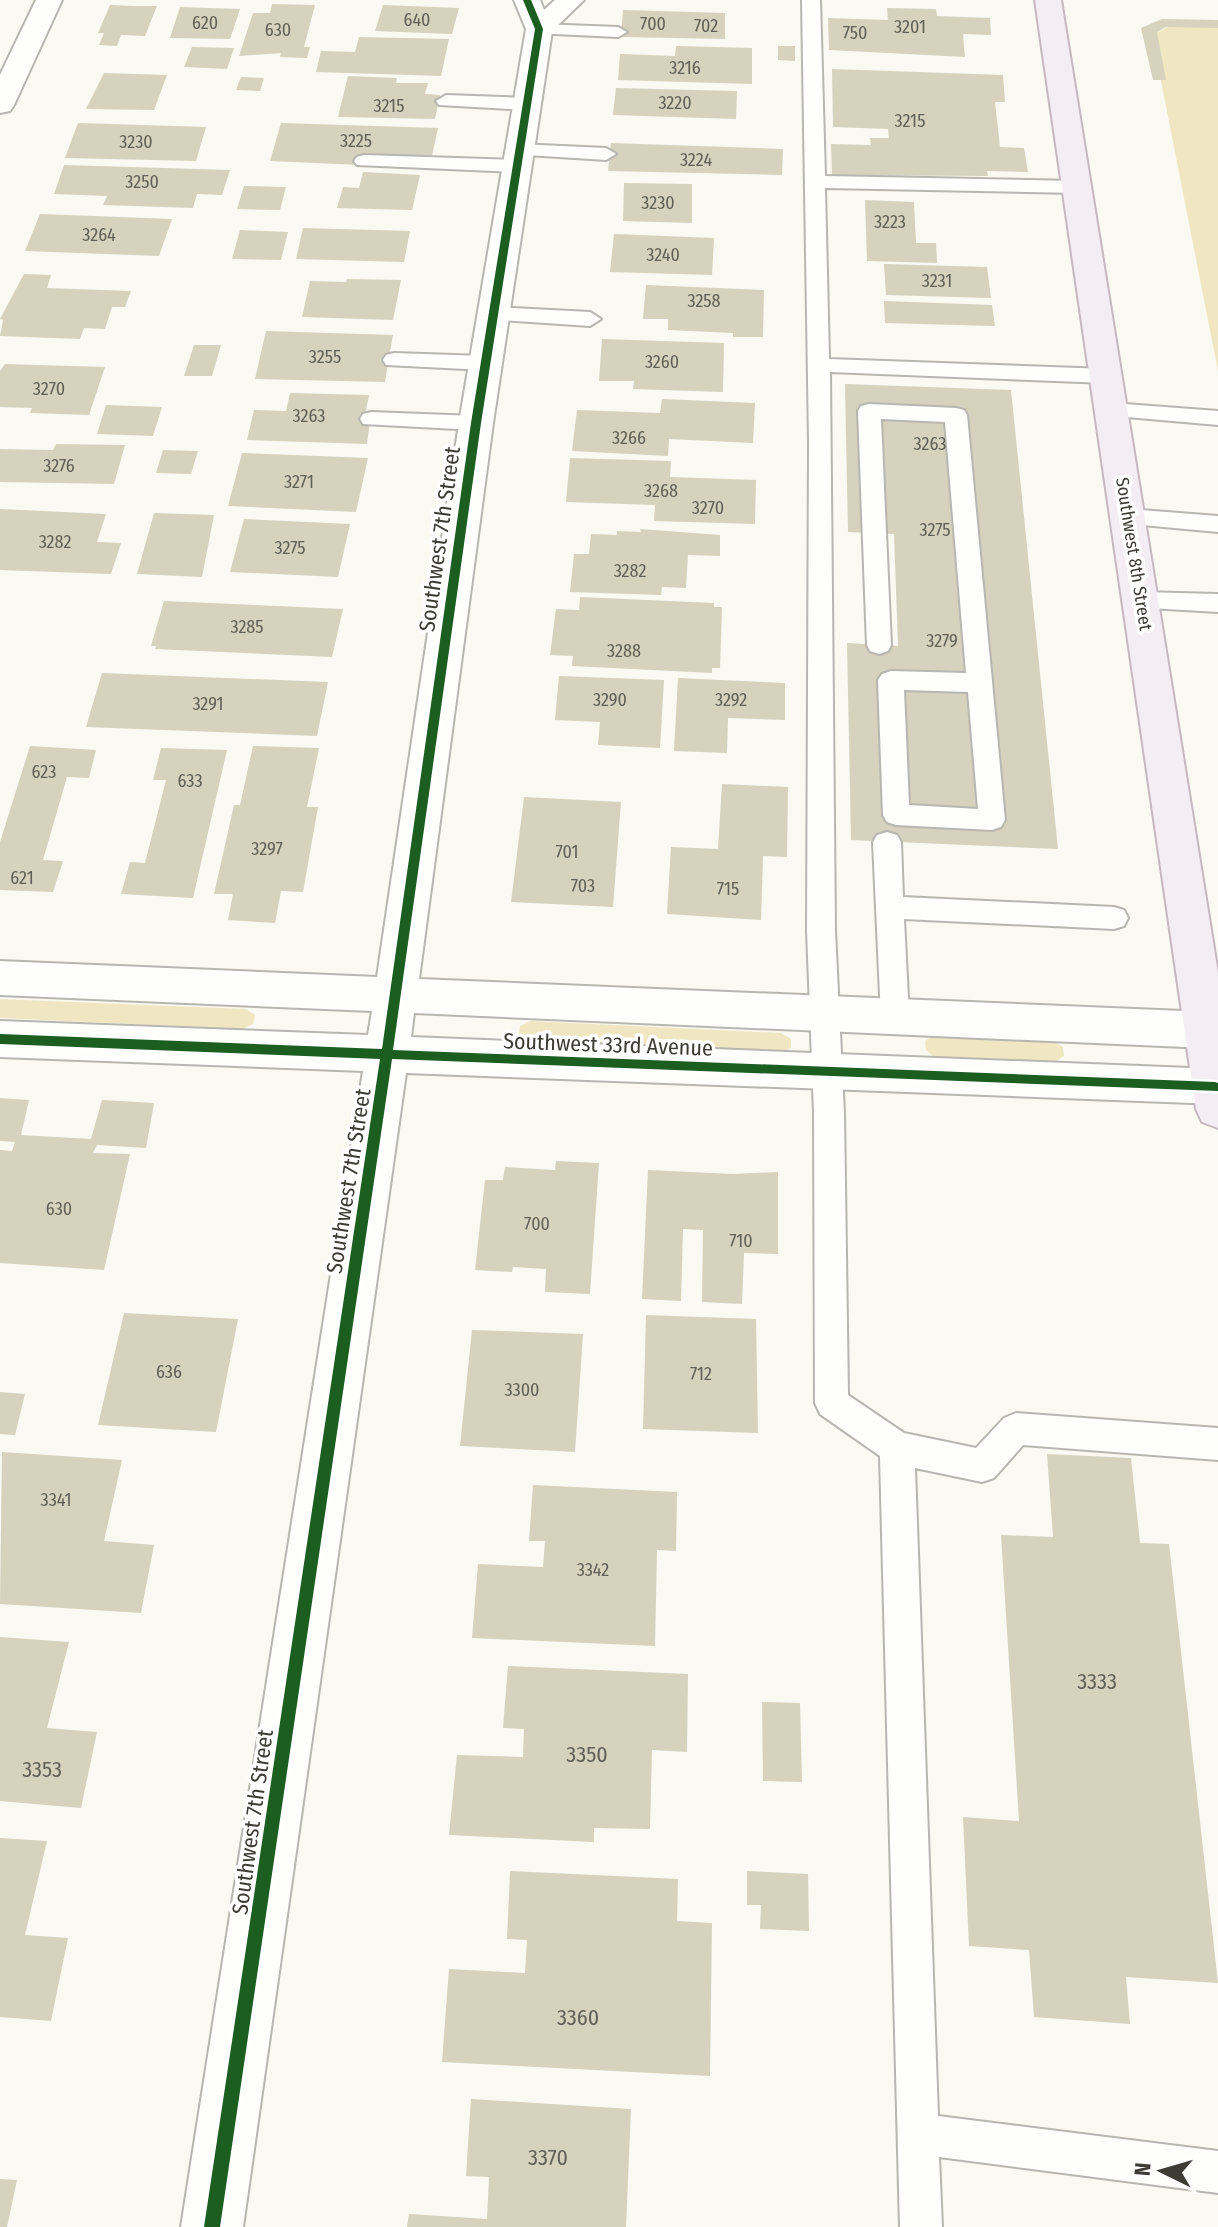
<svg xmlns="http://www.w3.org/2000/svg" width="1218" height="2227" viewBox="0 0 1218 2227" font-family="'Fira Sans Condensed',sans-serif">
	<style>
		.green { fill: #f0e7c2 }
		.building { fill: #d6d2bd }
		.lines { fill: none; stroke-linecap: round; stroke-linejoin: round }
		.service-casing { stroke: #b7b6b1; stroke-width: 4 }
		.minor-casing { stroke: #b7b6b1; stroke-width: 4 }
		.primary-casing { stroke: #c6b8c0; stroke-width: 4 }
		.service { fill: #fefefd; fill-rule: evenodd }
		.minor { fill: #fefefd; fill-rule: evenodd }
		.primary { fill: #f4edf3; fill-rule: evenodd }
		.cycleway-casing { stroke: #fff; stroke-width: 5 }
		.cycleway { fill: #1b5e20; fill-rule: evenodd }
		.labels { text-anchor: middle; stroke-width: 7; stroke-linejoin: round; paint-order: stroke }
		.number-label { font-size: 18px; fill: #626157 }
		.far-street-label { font-size: 18px; fill: #3c3b35; stroke: #fff }
		.street-label { font-size: 22px; fill: #3c3b35; stroke: #fff }
		.near-number-label { font-size: 22px; fill: #626157 }
	</style>
	<rect width="100%" height="100%" fill="#faf9f2"/>
	<path class="green" d="M1174,24L1218,25V371L1152,35Z
		M0,999L246,1009L255,1015L253,1024L242,1029L0,1018Z
		M531,1021L781,1033L791,1039V1048L782,1052L528,1040L519,1035L520,1026Z
		M933,1036L1052,1041L1063,1047L1064,1056L1053,1063L933,1056L926,1050L925,1041Z"/>
	<path class="building" d="M272,4L315,5L304,47H310L307,58L280,57L281,53L239,56L253,13H270Z
		M110,5L133,6H157L145,36L121,35L117,46L99,45L104,33H98Z
		M383,5L459,8L452,34L375,31Z
		M180,7L240,9L230,39L170,38Z
		M887,8L936,9L937,16L990,18L991,35L963,34L965,57L829,50L828,18L888,20Z
		M623,10L725,13V39L621,37Z
		M1162,19L1218,20V28L1166,27L1157,32L1166,80H1153L1141,28Z
		M359,37L449,39L441,76L316,72L321,51L355,52Z
		M676,46L752,48V84L618,80L620,54L675,56Z
		M778,46H795V61L778,60Z
		M192,47L234,48L227,69L184,67Z
		M832,69L1003,75L1005,102H995L1000,147L1024,148L1028,172L987,171L988,176L832,175L831,144L871,145L870,138H889L888,129L833,127Z
		M104,73L135,74L167,75L154,110L86,109Z
		M348,76L397,78L396,83H428L425,94L440,95L435,119L338,117Z
		M241,77L264,78L260,91L236,90Z
		M616,88L737,91L736,119L613,115Z
		M78,123L143,125L206,127L196,161L65,158Z
		M281,123L438,128L432,156L363,154L361,165L270,161Z
		M611,143L783,149L782,175L608,171Z
		M64,165L230,170L222,195L197,194L193,208L103,205L107,196L54,194Z
		M363,172L420,175L412,210L337,208L343,187L359,188Z
		M624,183L692,184V223L623,221Z
		M244,186L286,187L280,210L237,209Z
		M865,200L914,202L916,243H936L937,263L867,261Z
		M40,214L172,219L159,256L25,251Z
		M303,228L410,231L404,262L296,259Z
		M240,230L288,232L281,260L232,259Z
		M614,234L714,238L712,275L610,272Z
		M884,264L987,267L991,298L886,295Z
		M24,274L51,275L47,288L131,291L125,307H112L105,329L84,328L80,339L0,336L3,320L0,319Z
		M347,279L401,280L393,320L302,317L310,281L346,282Z
		M646,285L764,290L763,337H733V333L668,330V319H643Z
		M884,301L992,305L995,326L885,323Z
		M266,331L393,335L385,382L255,379Z
		M602,339L724,343L723,392L633,389L634,381H599Z
		M194,345H221L212,376H184Z
		M5,364L105,367L89,415L30,413L32,408L0,407V371Z
		M845,384L1011,390L1058,849L851,840L847,643L898,646L894,534L848,532Z
		M290,393L369,395L364,421H370L367,444L247,440L254,410L286,411Z
		M662,399L755,403L753,443L669,439L668,456L572,451L577,410L660,413Z
		M106,405L162,407L153,436L97,434Z
		M56,444L125,445L114,484L0,482V449L53,450Z
		M163,450L198,451L191,474L156,473Z
		M242,453L368,458L356,512L228,506Z
		M570,458L671,461L670,477L756,480L755,524L654,521L655,505L566,502Z
		M0,509L106,514L97,542L121,543L111,574L0,570Z
		M154,513L214,515L202,577L137,574Z
		M244,519L350,524L338,577L230,572Z
		M640,529L720,535V556L688,555L686,588L662,587L661,595L570,592L574,554H589L591,534L617,535V531L641,532Z
		M580,597L714,603V607H722L720,668H712V673L572,666L573,656L550,655L556,609L579,610Z
		M164,601L343,609L332,657L155,649L156,646H151Z
		M102,673L328,682L317,736L86,727Z
		M559,676L664,680L660,748L598,745L600,722L555,720Z
		M678,678L785,683V720L728,718L727,753L674,751Z
		M30,746L96,750L89,778L67,777L43,860L63,861L53,892L0,890V842Z
		M253,746L319,748L307,807H318L303,892L281,891L275,923L228,920L233,894H214L234,805H240Z
		M161,748L227,750L193,898L121,894L130,862L145,863L166,780H153Z
		M722,784L788,787L787,857L763,856L761,920L667,914L671,847L718,849Z
		M524,797L621,802L613,907L511,902Z
		M0,1098L29,1100L21,1135L91,1139L102,1100L154,1103L146,1148L97,1145L93,1153L130,1154L104,1270L0,1263V1150L12,1151L15,1142L0,1141Z
		M556,1161L599,1163L590,1294L545,1292L546,1269L513,1267L512,1272L475,1270L485,1180H503L505,1167L555,1170Z
		M648,1170L733,1174L778,1172V1254L744,1253L742,1304L702,1302L703,1230L683,1229L681,1301L642,1299Z
		M124,1313L238,1319L216,1432L98,1425Z
		M646,1315L756,1319L758,1433L643,1429Z
		M472,1330L583,1334L575,1452L460,1446Z
		M0,1392L25,1394L15,1435L0,1434Z
		M2,1452L122,1460L104,1541L154,1545L141,1613L0,1604Z
		M1047,1454L1131,1458L1140,1543L1169,1544L1218,1983L1126,1977L1130,2024L1034,2017L1029,1950L969,1946L963,1817L1019,1821L1001,1535L1053,1537Z
		M533,1485L677,1492L676,1551L657,1550L655,1646L472,1638L478,1564L543,1567L545,1541H529Z
		M0,1637L69,1642L47,1728L97,1732L81,1808L0,1801Z
		M508,1666L688,1674L687,1752L652,1750L650,1829L594,1828V1842L449,1835L457,1755L523,1757L524,1729L503,1728Z
		M762,1702L800,1703L802,1782L763,1781Z
		M0,1838L47,1841L25,1935L68,1938L51,2021L0,2017Z
		M510,1871L678,1879L677,1921L712,1923L710,2076L442,2062L449,1969L525,1973L527,1940L507,1939Z
		M747,1871L808,1874L809,1931L760,1929L761,1905H747Z
		M471,2099L631,2109L626,2227H407L409,2214L487,2219L489,2177L466,2176Z
		M0,2179L17,2180L7,2227H0Z"/>
	<g class="lines">
		<g class="service-casing">
			<path id="service" d="M802,0H820L825,176L1076,181L1086,187L1076,193L825,188L829,359L1107,369L1115,371L1118,376L1115,381L1107,383L830,372L835,931L844,1113L848,1395L904,1433L976,1448L1004,1418L1016,1413L1218,1428V1460L1023,1445L994,1478L982,1482L915,1468L938,2116L1218,2151V2193L939,2157L942,2227H900L880,1456L820,1414L815,1403L814,1113L807,931L809,443Z
				M539,24L618,27L627,32L618,37L533,33L530,29L533,25Z
				M446,95L527,98L537,104L527,110L439,105L436,101Z
				M518,144L606,148L616,154L606,160L511,154L508,150Z
				M364,155L516,160L526,166L516,172L357,165L354,161L357,157Z
				M493,307L590,312L601,319L590,326L485,319L482,314Z
				M394,353L485,356L493,358L496,363L493,368L485,370L386,365L383,360L386,355Z
				M1112,403L1218,411V425L1104,415L1101,410L1104,405Z
				M869,404L956,408L964,410L967,415L1005,820L1001,827L992,830L896,825L887,822L883,815L878,680L882,674L891,671L966,673L945,422L881,419L891,645L888,651L879,654L870,651L867,645L858,411L861,406ZM904,690L968,692L978,809L909,805Z
				M371,412L476,416L484,418L487,423L484,428L476,430L363,424L360,419L363,414Z
				M1128,509L1218,516V532L1120,523L1116,517L1120,511Z
				M1141,592L1218,594V612L1132,607L1129,601L1132,595Z
				M887,832L897,835L901,842L903,897L1114,907L1124,910L1128,918L1124,926L1114,929L904,919L909,1017L905,1025L895,1029L885,1025L881,1017L873,842L877,835Z"/>
		</g>
		<g class="minor-casing">
			<path id="minor" d="M36,0H62L14,105L10,111L0,113V75Z
				M514,0H540L544,10L555,0H584L552,31L493,423L419,979L1207,1012L1218,1016V1044L1207,1048L414,1013L411,1037L1215,1069L1218,1070V1104L406,1073L243,2227H181L363,1071L0,1057V1021L368,1035L372,1011L0,995V961L377,977L459,423L526,29Z"/>
		</g>
		<g class="primary-casing">
			<path id="primary" d="M1035,0H1061L1218,973V1128L1202,1122L1196,1109Z"/>
		</g>
		<use href="#service" class="service"/>
		<use href="#minor" class="minor"/>
		<use href="#primary" class="primary"/>
		<g class="cycleway-casing">
			<path id="cycleway" d="M523,0H531L543,29L481,423L393,1050L1215,1082L1218,1083V1091L392,1059L220,2227H204L380,1059L0,1044V1034L382,1049L471,423L535,29Z"/>
		</g>
		<use href="#cycleway" class="cycleway"/>
	</g>
	<g class="labels">
		<g class="number-label">
			<text x="417" y="26">640</text>
			<text x="205" y="29">620</text>
			<text x="653" y="30">700</text>
			<text x="706" y="32">702</text>
			<text x="910" y="33">3201</text>
			<text x="278" y="36">630</text>
			<text x="855" y="39">750</text>
			<text x="685" y="74">3216</text>
			<text x="675" y="109">3220</text>
			<text x="389" y="112">3215</text>
			<text x="910" y="127">3215</text>
			<text x="356" y="147">3225</text>
			<text x="136" y="148">3230</text>
			<text x="696" y="166">3224</text>
			<text x="142" y="188">3250</text>
			<text x="658" y="209">3230</text>
			<text x="890" y="228">3223</text>
			<text x="99" y="241">3264</text>
			<text x="663" y="261">3240</text>
			<text x="937" y="287">3231</text>
			<text x="704" y="307">3258</text>
			<text x="325" y="363">3255</text>
			<text x="662" y="368">3260</text>
			<text x="49" y="395">3270</text>
			<text x="309" y="422">3263</text>
			<text x="629" y="444">3266</text>
			<text x="930" y="450">3263</text>
			<text x="59" y="472">3276</text>
			<text x="299" y="488">3271</text>
			<text x="661" y="497">3268</text>
			<text x="708" y="514">3270</text>
			<text x="935" y="536">3275</text>
			<text x="55" y="548">3282</text>
			<text x="290" y="554">3275</text>
			<text x="630" y="577">3282</text>
			<text x="247" y="633">3285</text>
			<text x="942" y="647">3279</text>
			<text x="624" y="657">3288</text>
			<text x="610" y="706">3290</text>
			<text x="731" y="706">3292</text>
			<text x="208" y="710">3291</text>
			<text x="44" y="778">623</text>
			<text x="190" y="787">633</text>
			<text x="267" y="855">3297</text>
			<text x="567" y="858">701</text>
			<text x="22" y="884">621</text>
			<text x="583" y="892">703</text>
			<text x="728" y="895">715</text>
			<text x="59" y="1215">630</text>
			<text x="537" y="1230">700</text>
			<text x="741" y="1247">710</text>
			<text x="169" y="1378">636</text>
			<text x="701" y="1380">712</text>
			<text x="522" y="1396">3300</text>
			<text x="56" y="1506">3341</text>
			<text x="593" y="1576">3342</text>
		</g>
		<g class="far-street-label">
			<text transform="translate(1134 554) rotate(81)" y="6">Southwest 8th Street</text>
		</g>
		<g class="street-label">
			<text transform="translate(439 539) rotate(-82)" y="8">Southwest 7th Street</text>
			<text transform="translate(608 1044) rotate(2)" y="8">Southwest 33rd Avenue</text>
			<text transform="translate(348 1181) rotate(-81)" y="8">Southwest 7th Street</text>
			<text transform="translate(252 1822) rotate(-82)" y="8">Southwest 7th Street</text>
		</g>
		<g class="near-number-label">
			<text x="1097" y="1689">3333</text>
			<text x="587" y="1762">3350</text>
			<text x="42" y="1777">3353</text>
			<text x="578" y="2025">3360</text>
			<text x="548" y="2165">3370</text>
		</g>
	</g>
	<g transform="translate(1162 2171) rotate(275)" stroke="#ffffff" stroke-width="6" paint-order="stroke">
	<path d="M0-6L14 30L0 20L-14 30Z" fill="#3c3b35"/>
	<text y="-12" font-size="22" font-weight="bold" text-anchor="middle" fill="#3c3b35">N</text>
	</g>
</svg>
